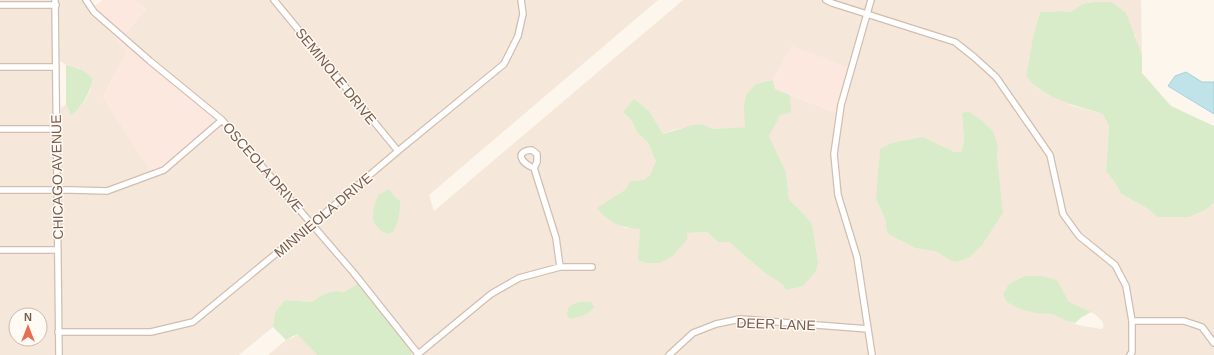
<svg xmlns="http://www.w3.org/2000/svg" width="1214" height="355" viewBox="0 0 1214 355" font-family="Arial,sans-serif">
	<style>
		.residential { fill: #f5e8da; fill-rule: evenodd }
		.commercial { fill: #fde8e0 }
		.green { fill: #d8ecc9 }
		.water { fill: #bfe3e8; stroke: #a5d3da }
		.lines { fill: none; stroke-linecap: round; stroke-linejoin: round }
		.minor-casing { stroke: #d1beb0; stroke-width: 8 }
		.minor { stroke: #fff; stroke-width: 5.5 }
		.labels { text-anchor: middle; stroke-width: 3; stroke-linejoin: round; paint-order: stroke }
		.street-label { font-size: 14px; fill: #7a5c4d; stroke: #fffaf3 }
	</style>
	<rect width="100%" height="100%" fill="#fdf6ec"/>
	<path class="residential" d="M0,0H52L56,355H0ZM16,315H40V339H16Z
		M59,0H83L92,13L104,24L127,52L103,97L155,177L224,126L359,283L344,292L337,291L320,296L312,302L285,300L275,312L273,327L239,355H61V108L66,104L71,116L85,101L90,91L93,79L78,68L66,65L60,61Z
		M135,0H658L429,195L434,211L683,0H1141L1142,55L1137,44L1136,37L1112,2H1093L1083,4L1070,12L1061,11L1040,12L1033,38L1026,76L1037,88L1073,106L1103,114L1109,125L1106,171L1116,184L1121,194L1145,207L1158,217H1170L1207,209L1214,202V355H422L200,99L146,52L137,46L124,35L146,9ZM792,47L840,114L790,95V112L779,116L777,122L769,136L786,172L789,199L812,223L818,261L786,290L782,284L765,273L729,242H718L707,232L687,233V240L673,256L640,228H625L606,218L602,205L626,189L631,181L644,180L650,175L656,159L654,158L651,149L647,142L637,132L632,121L623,112H650L663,134L673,130L702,124L713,129L745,127L756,84L773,80ZM962,114L998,147L997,157L948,259L935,251L926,249L887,233L885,219L876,199L923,137L955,152H961L964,140ZM389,189L395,197L387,233L376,227L373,219ZM1057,280L1069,303L1095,314L1102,321L1104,326L1101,329L1078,325L1052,314Z
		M297,334L317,355H268L286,340L294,337Z"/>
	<path class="commercial" d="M103,0H135L146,9L124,35L93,7Z
		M104,24L224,126L155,178L103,97L127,52Z
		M792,46L853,69L840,114L775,89L773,81Z"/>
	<path class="green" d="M1093,2H1112L1126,13L1142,55V73L1171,106L1214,126V202L1207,209L1189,217H1158L1145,207L1121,194L1116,184L1106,171L1109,126L1103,114C1081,107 1057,102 1038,88C1033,85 1030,80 1026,76L1033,37L1040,12L1061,11L1070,12L1083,4Z
		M66,65C79,68 84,70 93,79C89,95 83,105 71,116L66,104Z
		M773,80L775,89L790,95L791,112L779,116L777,122L769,136L786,172L789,199L812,223L818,261L816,271L803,286L786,290L782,284L765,273L729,242H718L707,232L687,233V240L673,256L660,263H646L638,260L640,229C619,227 610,224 597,208L626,189L630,181L644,180L650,175L656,160L654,158L651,149L647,142L637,132L632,121L623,112L634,99L650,112L663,134L693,125L702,124L713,129L745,127L744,106L746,95L756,84Z
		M965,112H969L981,120L993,131L998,147L997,157L1003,213L982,245L970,257L957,262L948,259L935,251L915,248L887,233L885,219L876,199L880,149L892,143L923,137L955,152H961L964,140L962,114Z
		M389,189L395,197L400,201C400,213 399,222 393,232L387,234C384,232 378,229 376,226C369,217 375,203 379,194Z
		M1025,276H1043L1057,280L1069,302L1091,312L1082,317L1075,323L1067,321L1052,314L1035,313L1018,308L1007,302L1003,294L1009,284Z
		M359,283L414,352L411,355H317L297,334L286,340L273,327L275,312L285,300L312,302L320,296L328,293L337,291L344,292Z
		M580,302H591L594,307C589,315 579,317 570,319L567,315L568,308L573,304Z"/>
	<path class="water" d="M1186,72L1202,82H1214V114L1168,86L1175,76Z"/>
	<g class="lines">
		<g class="minor-casing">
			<path id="minor" d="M55,0L59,355
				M86,0L94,12L150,61L222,120L353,272L419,355
				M274,0L398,151
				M826,0L832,3L955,42L974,57L996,77L1050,155L1063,214L1079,236L1115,265L1126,286L1132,321V352L1130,355
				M871,0L841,105L834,154L838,195L857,257L872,355
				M0,5H56
				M0,67H56
				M0,129H57
				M534,168L537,162V154L532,150C514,151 521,163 534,168L556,238L560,267
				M0,190H71L107,191L164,170L222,120
				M0,250H58
				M1132,321H1184L1202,327L1214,343
				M58,332H151L193,322L312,224L398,151L504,64L518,36L523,14L521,0
				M417,355L491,294L519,278L560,267H592
				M669,355L693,333L716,324L740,319L868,329"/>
		</g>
		<use href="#minor" class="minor"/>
	</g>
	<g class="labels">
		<g class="street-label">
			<text transform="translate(336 76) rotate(51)" y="5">SEMINOLE DRIVE</text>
			<text transform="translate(263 167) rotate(49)" y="5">OSCEOLA DRIVE</text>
			<text transform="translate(57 177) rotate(-91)" y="5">CHICAGO AVENUE</text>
			<text transform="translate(323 215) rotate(-40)" y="5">MINNIEOLA DRIVE</text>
			<text transform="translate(776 324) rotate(2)" y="5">DEER LANE</text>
		</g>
	</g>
	<g transform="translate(28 327)"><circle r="19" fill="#fffaf3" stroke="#cabbb1"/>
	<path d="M0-3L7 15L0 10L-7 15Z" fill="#e76f51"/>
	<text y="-6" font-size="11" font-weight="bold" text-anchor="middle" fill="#7a5c4d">N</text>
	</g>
</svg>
